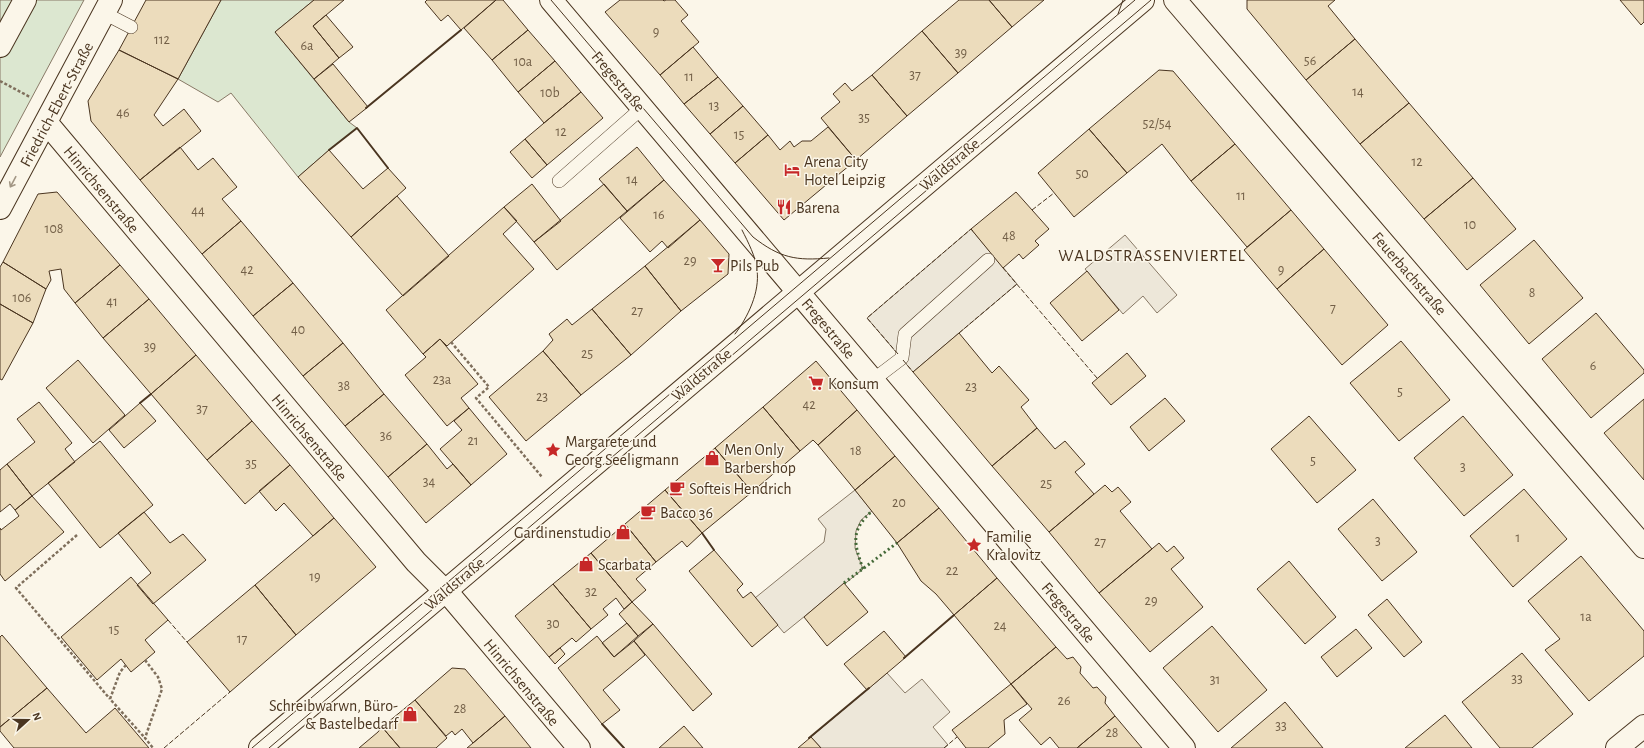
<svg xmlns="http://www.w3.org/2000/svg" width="1644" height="748" viewBox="0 0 1644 748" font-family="'Alegreya Sans',sans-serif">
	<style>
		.green { fill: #dce7d0; stroke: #887966 }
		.parking { fill: #ede7d9; stroke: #887966 }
		.building { fill: #ecdcbc; stroke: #4a3520 }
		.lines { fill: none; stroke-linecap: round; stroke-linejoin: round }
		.lane-casing { stroke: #4a3520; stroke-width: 14 }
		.street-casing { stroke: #4a3520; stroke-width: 24 }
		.secondary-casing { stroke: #4a3520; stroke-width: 24 }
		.path { stroke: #7f6f5c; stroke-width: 2.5; stroke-dasharray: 3 2; stroke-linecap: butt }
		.lane { stroke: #fbf6e9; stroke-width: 13 }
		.street { stroke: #fbf6e9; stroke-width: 22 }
		.secondary { stroke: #fbf6e9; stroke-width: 22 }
		.tram { stroke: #4a3520; stroke-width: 1 }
		.hedge { stroke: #436837; stroke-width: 3; stroke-dasharray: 2 3; stroke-linecap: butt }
		.fence { stroke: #4a3520; stroke-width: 1; stroke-dasharray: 5 2; stroke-linecap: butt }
		.wall { stroke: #4a3520; stroke-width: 2 }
		.oneway { stroke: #a29684 }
		.labels { text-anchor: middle; stroke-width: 3; stroke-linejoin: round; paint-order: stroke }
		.number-label { font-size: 14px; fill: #725f47 }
		.street-label { font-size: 16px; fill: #4a3520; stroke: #fbf6e9 }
		.poi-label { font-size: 16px; fill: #4a3520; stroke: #fbf6e9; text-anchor: start }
		.neighbourhood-label { font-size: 17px; letter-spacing: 1px; fill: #4a3520; stroke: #fbf6e9 }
	</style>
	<rect width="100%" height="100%" fill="#fbf6e9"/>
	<path class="green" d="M0,0H84L0,157Z
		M221,0H314L275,32L349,122L357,128L329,150L298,177L231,93L218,102L178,79Z"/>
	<path class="parking" d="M971,229L1017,284L913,372L867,318Z
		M1125,235L1177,295L1157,313L1143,296L1123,314L1085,269Z
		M855,490L872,511L861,520L856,531L855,548L863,569L784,633L755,598L824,542L826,529L818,519Z
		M887,673L905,693L922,679L950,712L933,727L948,745L944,748H821L811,737Z"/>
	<path class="building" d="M146,0H221L178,79L119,50Z
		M314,0H344L313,26L339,58L314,79L275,32Z
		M427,0H496L461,30L448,15L441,21L425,2Z
		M496,0H503L528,30L492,60L464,28Z
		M620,0H663L664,1L666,0H675L688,15L681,21L699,42L660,75L605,12Z
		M959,0H989L1012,27L958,73L922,31Z
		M989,0H1044L1012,27Z
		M1247,0H1335L1328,6L1355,39L1306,80L1247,9Z
		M1620,0H1644V22L1641,25Z
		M326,15L353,47L339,58L313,26Z
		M528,30L555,61L518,92L492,60Z
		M922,31L958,73L907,116L872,75Z
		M1355,39L1409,103L1360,144L1306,80Z
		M693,47L718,77L684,104L660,75Z
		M119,50L178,79L154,115L163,126L184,109L201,131L140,180L91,121L88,101Z
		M555,61L581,92L544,123L518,92Z
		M333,64L368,107L349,122L314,79Z
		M1159,70L1173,71L1235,144L1191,181L1162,144L1127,173L1089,129Z
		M872,75L907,116L856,160L821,118L840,102L833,94L845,83L852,91Z
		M718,77L743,106L710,134L684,104Z
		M581,92L603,118L547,165L525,139Z
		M1409,103L1473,178L1424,219L1360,144Z
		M743,106L768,135L735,163L710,134Z
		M828,127L856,160L784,220L735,163L768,135L780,150L790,141L794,147L802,141H811Z
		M1089,129L1127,173L1074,217L1038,173Z
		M525,139L547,165L532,178L510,152Z
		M1235,144L1291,210L1247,247L1191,181Z
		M180,147L198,170L213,158L237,187L222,199L241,221L202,254L140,180Z
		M637,147L664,180L627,211L599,179Z
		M329,150L363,189L388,168L406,188L351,237L298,177Z
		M1473,178L1516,229L1467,270L1424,219Z
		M664,180L700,220L668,248L662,241L650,252L620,218Z
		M532,184L561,221L534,242L504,207Z
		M604,184L627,211L557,270L534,242Z
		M57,192L120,265L75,303L64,289L61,269L49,271L51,280L46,289L3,262L38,194Z
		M1016,192L1049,229L1035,241L1039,245L1023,259L1019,254L1003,268L971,229Z
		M397,196L449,256L403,296L351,237Z
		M504,207L517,221L503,234L534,269L447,346L440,339L423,354L386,310Z
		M1291,210L1324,249L1277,289L1244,250Z
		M700,220L729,254L728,274L681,311L645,266Z
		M241,221L293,283L253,316L202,254Z
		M1534,240L1583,298L1529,344L1480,285Z
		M1324,249L1388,325L1342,365L1277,289Z
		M3,262L46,289L33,323L0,304V267Z
		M120,265L149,299L103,338L75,303Z
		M645,266L681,311L631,355L592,309Z
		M1087,271L1119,310L1082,341L1050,303Z
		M293,283L343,343L303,376L253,316Z
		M149,299L196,355L151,394L103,338Z
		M0,304L33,323L2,380L0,379Z
		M592,309L631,355L581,395L543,351L553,340L549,334L567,319L572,325Z
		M1596,313L1644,370V373L1591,418L1542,359Z
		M959,333L992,373L999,366L1029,400L1021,407L1037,428L992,466L913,372Z
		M440,339L478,384L461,398L469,408L447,426L405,375L426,357L423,354Z
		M1401,341L1450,400L1399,441L1350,383Z
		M343,343L384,394L345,426L303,376Z
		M543,351L581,395L526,441L489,397Z
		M1127,353L1146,376L1111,405L1092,383Z
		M196,355L252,421L207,460L151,394Z
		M78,360L125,415L93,443L46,388Z
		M816,361L857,410L818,445L813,440L800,451L763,407Z
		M384,394L427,444L388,477L345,426Z
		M1165,398L1185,421L1149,451L1130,427Z
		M1644,399V480L1604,433Z
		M39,402L72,443L65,449L75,462L32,496L7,464L35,442L17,419Z
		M140,403L156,421L124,448L109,430Z
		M763,407L800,451L752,492L715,448Z
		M469,408L507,454L471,485L440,449L462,430L454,421Z
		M857,410L895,456L855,490L818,445Z
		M1309,416L1356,470L1317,503L1271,449Z
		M1463,416L1513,475L1464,516L1414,458Z
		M252,421L290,465L245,504L207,460Z
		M1037,428L1055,449L1065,441L1085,464L1075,472L1094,494L1049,532L992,466Z
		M100,441L153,505L100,548L48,483Z
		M427,444L447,469L453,464L471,485L426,523L388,477Z
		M715,448L752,492L702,533L665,490Z
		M895,456L939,508L897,543L855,490Z
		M7,464L32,496L15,510L10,504L0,512V470Z
		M290,465L334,518L313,536L284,503L276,511L259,491Z
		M1105,485L1112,492L1118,487L1131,502L1120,511L1152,549L1099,593L1049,532Z
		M1524,489L1567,539L1513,587L1470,536Z
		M665,490L702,533L687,547L682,541L656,562L625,524Z
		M32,496L64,532L5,581L0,574V528L1,530L19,516L15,510Z
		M1373,499L1417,552L1382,581L1338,529Z
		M939,508L997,578L954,615L936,594L921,581L897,543Z
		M144,512L170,543L183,534L206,560L153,604L137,585L151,573L118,533Z
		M334,518L376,567L296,635L255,585Z
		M625,524L656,562L636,579L646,590L632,602L591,553Z
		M1159,543L1167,552L1174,546L1184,558L1171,569L1203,607L1150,652L1099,593Z
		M714,550L743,584L737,590L743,598L751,592L778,625L752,647L689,571Z
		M591,553L632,602L624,609L616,598L603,609L608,615L591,629L553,584Z
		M1581,556L1644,631V656L1589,701L1545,650L1560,639L1528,601Z
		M1289,561L1336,617L1305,644L1257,589Z
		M131,577L168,620L145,640L155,652L131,672L121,659L97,680L61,637Z
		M997,578L1056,647L1011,684L954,615Z
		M844,583L868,612L827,646L804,617Z
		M553,584L591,629L576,642L572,638L549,657L515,616Z
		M255,585L296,635L230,692L187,642Z
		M1387,599L1422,642L1404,657L1368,615Z
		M632,602L653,624L638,636L619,614Z
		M627,623L638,636L614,657L602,643Z
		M653,624L712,694L693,711L634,641Z
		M1212,626L1267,690L1218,732L1163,668Z
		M1356,629L1372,648L1337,677L1321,657Z
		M884,631L906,657L867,690L844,664Z
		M2,635L47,688L0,727V637Z
		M597,636L614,657L634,641L645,655L603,690L620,710L602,724L558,668Z
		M1056,647L1067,659L1073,657L1081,667L1080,673L1093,688L1097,687L1106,697L1105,703L1115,716L1077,748H1059L1050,737L1041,745L1019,720L1032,709L1011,684Z
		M560,648L565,654L555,664L549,657Z
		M1522,653L1573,714L1532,748H1500L1462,702Z
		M452,668L465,669L505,716L473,743L462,729L455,735L452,731L446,736L415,700Z
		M1011,684L1027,704L1004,720L1005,734L988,748H966L952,730Z
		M47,688L86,733L115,708L149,748H14L0,731V727Z
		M415,700L447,738L436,748H400L382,727Z
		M1285,702L1323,748H1231Z
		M1445,715L1472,748H1405Z
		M505,716L531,748H467L473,743Z
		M1115,716L1142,748H1077Z
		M684,726L703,748H659Z
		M382,727L400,748H359L378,732Z
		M811,737L821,748H798Z"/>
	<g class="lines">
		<g class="lane-casing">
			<path id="lane" d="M104,13L131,27
				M559,181L642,108
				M873,380L902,358L905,334L988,260"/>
		</g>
		<g class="street-casing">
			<path id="street" d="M551,0L1184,748
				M1175,0L1644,547
				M0,46L25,0
				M46,122L416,562L453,599L579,748
				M0,208L111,0
				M1617,748L1644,726"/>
		</g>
		<g class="secondary-casing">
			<path id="secondary" d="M260,748L1143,0"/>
		</g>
		<path class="path" d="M0,81L30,97
			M451,342L489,387L476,398L542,477
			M77,535L16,588L110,699
			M145,660L158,677L162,689L145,738L153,748
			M126,665L120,672L110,699L145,738"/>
		<use href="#lane" class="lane"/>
		<use href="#street" class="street"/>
		<use href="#secondary" class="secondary"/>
		<path class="tram" d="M551,0L753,237C780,258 796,261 829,258
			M1118,14L1123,0
			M735,334C748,317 760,292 757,270C756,257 748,242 742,230
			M252,748L1135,0
			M269,748L1151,0"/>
		<path class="hedge" d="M863,569C854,543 850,531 872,511
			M844,583L897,543"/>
		<path class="fence" d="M1032,210L1054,193
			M1003,268L1097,378
			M959,333L1017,284
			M898,354L867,318L971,229L973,231
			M903,360L913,372
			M168,620L187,642
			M164,748L230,692
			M944,748L957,737"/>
		<path class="wall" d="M366,108L461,30
			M329,150L357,128L388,168
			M140,403L151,394
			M702,533L714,550
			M904,658L954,615
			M602,724L624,748
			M809,738L869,688"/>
	</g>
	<defs><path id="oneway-shaft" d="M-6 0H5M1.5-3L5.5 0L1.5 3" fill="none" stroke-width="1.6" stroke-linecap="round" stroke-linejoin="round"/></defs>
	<use class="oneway" href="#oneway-shaft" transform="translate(13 182) rotate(118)"/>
	<defs>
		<g id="hotel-bare" transform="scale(1.2)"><path d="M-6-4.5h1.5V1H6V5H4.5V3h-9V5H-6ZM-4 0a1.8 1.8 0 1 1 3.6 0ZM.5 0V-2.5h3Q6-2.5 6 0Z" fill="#c62828" stroke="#fbf6e9" stroke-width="2.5" paint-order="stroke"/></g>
		<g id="restaurant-bare" transform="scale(1.2)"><path d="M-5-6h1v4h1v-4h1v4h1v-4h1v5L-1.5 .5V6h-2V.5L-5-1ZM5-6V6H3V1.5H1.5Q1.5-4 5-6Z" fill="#c62828" stroke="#fbf6e9" stroke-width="2.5" paint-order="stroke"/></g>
		<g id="bar-bare" transform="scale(1.2)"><path d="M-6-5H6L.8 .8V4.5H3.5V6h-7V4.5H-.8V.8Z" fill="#c62828" stroke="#fbf6e9" stroke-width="2.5" paint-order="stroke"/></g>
		<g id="supermarket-bare" transform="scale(1.2)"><path d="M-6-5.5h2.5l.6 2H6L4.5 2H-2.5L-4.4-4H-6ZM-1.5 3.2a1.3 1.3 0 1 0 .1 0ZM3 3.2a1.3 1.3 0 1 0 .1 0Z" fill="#c62828" stroke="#fbf6e9" stroke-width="2.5" paint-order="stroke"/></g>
		<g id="sight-bare" transform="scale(1.2)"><path d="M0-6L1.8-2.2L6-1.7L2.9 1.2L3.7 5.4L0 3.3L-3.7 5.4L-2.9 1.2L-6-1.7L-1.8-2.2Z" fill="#c62828" stroke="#fbf6e9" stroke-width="2.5" paint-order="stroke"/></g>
		<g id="shop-bare" transform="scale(1.2)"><path d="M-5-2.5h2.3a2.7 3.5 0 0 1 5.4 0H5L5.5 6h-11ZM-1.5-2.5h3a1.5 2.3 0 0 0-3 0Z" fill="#c62828" stroke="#fbf6e9" stroke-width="2.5" paint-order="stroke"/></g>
		<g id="cafe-bare" transform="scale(1.2)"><path d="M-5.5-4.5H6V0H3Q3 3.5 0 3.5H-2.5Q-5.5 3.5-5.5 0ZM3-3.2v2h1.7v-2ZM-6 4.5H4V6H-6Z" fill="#c62828" stroke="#fbf6e9" stroke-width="2.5" paint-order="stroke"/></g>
	</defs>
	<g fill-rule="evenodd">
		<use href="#hotel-bare" x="792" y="170"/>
		<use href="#restaurant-bare" x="784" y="207"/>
		<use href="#bar-bare" x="718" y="265"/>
		<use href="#supermarket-bare" x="816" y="383"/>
		<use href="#sight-bare" x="553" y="450"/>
		<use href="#shop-bare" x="712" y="458"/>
		<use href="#cafe-bare" x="677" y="488"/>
		<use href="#cafe-bare" x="648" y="512"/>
		<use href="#shop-bare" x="623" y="532"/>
		<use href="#sight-bare" x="974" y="545"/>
		<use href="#shop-bare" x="586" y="564"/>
		<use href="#shop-bare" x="410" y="714"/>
	</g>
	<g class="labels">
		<g class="number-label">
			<text x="656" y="36">9</text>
			<text x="162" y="44">112</text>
			<text x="307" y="50">6a</text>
			<text x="961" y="57">39</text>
			<text x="1310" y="65">56</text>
			<text x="523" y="66">10a</text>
			<text x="915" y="79">37</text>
			<text x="689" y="81">11</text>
			<text x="1358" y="96">14</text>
			<text x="550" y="97">10b</text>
			<text x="714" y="110">13</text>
			<text x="123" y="117">46</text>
			<text x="864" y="122">35</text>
			<text x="1157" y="128">52/54</text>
			<text x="561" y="136">12</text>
			<text x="739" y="139">15</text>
			<text x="1417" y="166">12</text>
			<text x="1082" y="178">50</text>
			<text x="632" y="184">14</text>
			<text x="1241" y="200">11</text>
			<text x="198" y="215">44</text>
			<text x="659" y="219">16</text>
			<text x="1470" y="229">10</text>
			<text x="54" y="233">108</text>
			<text x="1009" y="240">48</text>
			<text x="690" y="265">29</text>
			<text x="247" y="274">42</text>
			<text x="1281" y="274">9</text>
			<text x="1532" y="297">8</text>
			<text x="22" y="302">106</text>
			<text x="112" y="306">41</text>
			<text x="1333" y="312">7</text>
			<text x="637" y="315">27</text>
			<text x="298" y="334">40</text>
			<text x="150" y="351">39</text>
			<text x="587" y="358">25</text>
			<text x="1593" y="370">6</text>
			<text x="442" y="384">23a</text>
			<text x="344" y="390">38</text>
			<text x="971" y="391">23</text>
			<text x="1400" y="396">5</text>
			<text x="542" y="401">23</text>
			<text x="809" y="409">42</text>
			<text x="202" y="413">37</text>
			<text x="386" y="440">36</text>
			<text x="473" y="445">21</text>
			<text x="856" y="455">18</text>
			<text x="1313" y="465">5</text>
			<text x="251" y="468">35</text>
			<text x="1463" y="471">3</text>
			<text x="429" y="486">34</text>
			<text x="1046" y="488">25</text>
			<text x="899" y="507">20</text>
			<text x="1518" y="542">1</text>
			<text x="1378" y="545">3</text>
			<text x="1100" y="546">27</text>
			<text x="952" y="575">22</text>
			<text x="315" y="581">19</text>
			<text x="591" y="596">32</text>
			<text x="1151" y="605">29</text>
			<text x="1586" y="621">1a</text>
			<text x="553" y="628">30</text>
			<text x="1000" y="630">24</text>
			<text x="114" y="634">15</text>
			<text x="242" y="643">17</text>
			<text x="1517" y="683">33</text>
			<text x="1215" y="684">31</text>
			<text x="1064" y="705">26</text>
			<text x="460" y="713">28</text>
			<text x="1281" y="730">33</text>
			<text x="1112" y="737">28</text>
		</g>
		<g class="street-label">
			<text transform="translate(619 81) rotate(50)" y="6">Fregestraße</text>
			<text transform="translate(56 104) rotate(-62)" y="6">Friedrich-Ebert-Straße</text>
			<text transform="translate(949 164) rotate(-40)" y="6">Waldstraße</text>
			<text transform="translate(102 189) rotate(50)" y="6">Hinrichsenstraße</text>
			<text transform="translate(1410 273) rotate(49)" y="6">Feuerbachstraße</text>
			<text transform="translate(829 328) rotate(50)" y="6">Fregestraße</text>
			<text transform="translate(701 374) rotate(-40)" y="6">Waldstraße</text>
			<text transform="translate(310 437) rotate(50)" y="6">Hinrichsenstraße</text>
			<text transform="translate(454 583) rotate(-40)" y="6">Waldstraße</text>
			<text transform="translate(1069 612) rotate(50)" y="6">Fregestraße</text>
			<text transform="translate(522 682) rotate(50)" y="6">Hinrichsenstraße</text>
		</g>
		<g class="poi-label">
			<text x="804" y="167">Arena City<tspan x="804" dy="18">Hotel Leipzig</tspan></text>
			<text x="796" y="213">Barena</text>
			<text x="730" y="271">Pils Pub</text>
			<text x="828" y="389">Konsum</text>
			<text x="565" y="447">Margarete und<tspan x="565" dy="18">Georg Seeligmann</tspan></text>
			<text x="724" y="455">Men Only<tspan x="724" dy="18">Barbershop</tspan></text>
			<text x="689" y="494">Softeis Hendrich</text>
			<text x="660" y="518">Bacco 36</text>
			<text x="611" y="538" text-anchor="end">Gardinenstudio</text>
			<text x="986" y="542">Familie<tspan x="986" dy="18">Kralovitz</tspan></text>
			<text x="598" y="570">Scarbata</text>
			<text x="398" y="711" text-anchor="end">Schreibwarwn, Büro-<tspan x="398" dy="18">&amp; Bastelbedarf</tspan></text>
		</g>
		<g class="neighbourhood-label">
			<text x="1152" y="261">WALDSTRASSENVIERTEL</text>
		</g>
	</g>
	<g transform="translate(28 720) rotate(69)" stroke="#fbf6e9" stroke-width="3" paint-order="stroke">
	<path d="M0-3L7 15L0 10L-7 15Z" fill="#4a3520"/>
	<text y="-6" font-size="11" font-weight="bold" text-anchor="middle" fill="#4a3520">N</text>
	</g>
</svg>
